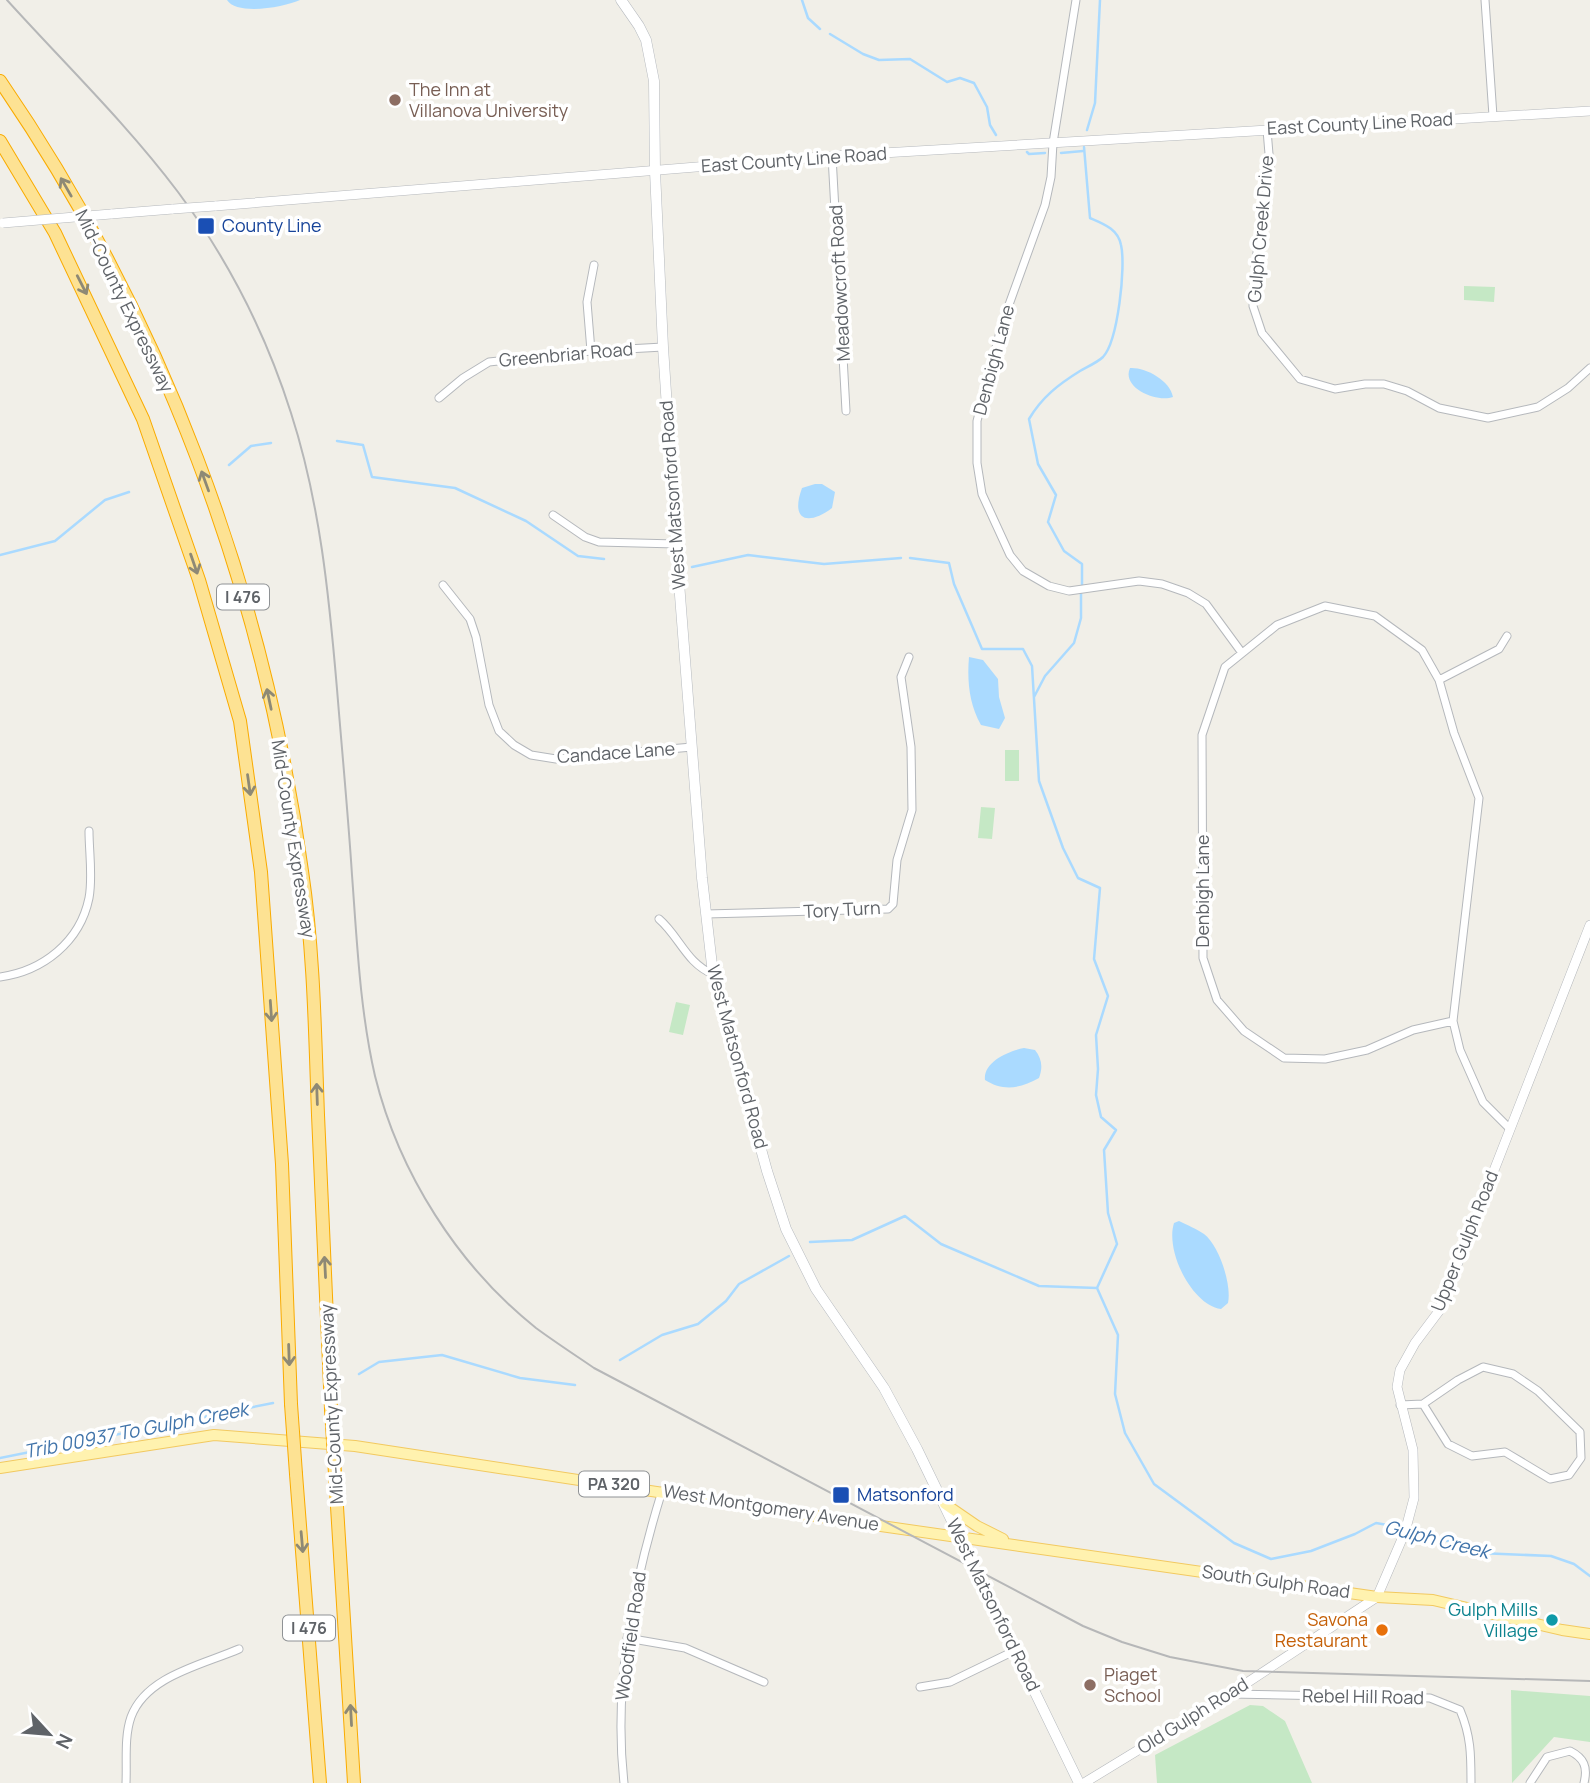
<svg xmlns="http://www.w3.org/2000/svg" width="1590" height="1783" viewBox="0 0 1590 1783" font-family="Manrope,sans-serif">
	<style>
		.green { fill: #c5e8c5 }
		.water { fill: #aadaff }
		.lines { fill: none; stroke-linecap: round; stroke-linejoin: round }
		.stream { stroke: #aadaff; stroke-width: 2.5 }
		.minor-casing { stroke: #b5b8bc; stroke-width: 9 }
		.tertiary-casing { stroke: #b5b8bc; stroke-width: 10 }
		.secondary-casing { stroke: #b6babf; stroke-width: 11 }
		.primary-casing { stroke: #f2c960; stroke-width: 12 }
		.motorway-casing { stroke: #f9ab00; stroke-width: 14 }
		.minor { stroke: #fff; stroke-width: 7 }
		.tertiary { stroke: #fff; stroke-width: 9 }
		.secondary { stroke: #fff; stroke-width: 10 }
		.primary { stroke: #fff2af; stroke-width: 10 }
		.motorway { stroke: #fde293; stroke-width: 12 }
		.tram { stroke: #b6b7b8; stroke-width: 2 }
		.tertiary-bridge-casing { stroke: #b5b8bc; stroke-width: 10; stroke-linecap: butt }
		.motorway-bridge-casing { stroke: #f9ab00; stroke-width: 14; stroke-linecap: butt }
		.tertiary-bridge { stroke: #fff; stroke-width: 9 }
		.motorway-bridge { stroke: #fde293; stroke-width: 12 }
		.oneway { stroke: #8e8975 }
		.education-dot { fill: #8d6e63; stroke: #fff; stroke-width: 2.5 }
		.transit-dot { fill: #1a4fb4; stroke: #fff; stroke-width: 2.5 }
		.culture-dot { fill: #0f9aa8; stroke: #fff; stroke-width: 2.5 }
		.food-dot { fill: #e8710a; stroke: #fff; stroke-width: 2.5 }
		.labels { text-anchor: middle; stroke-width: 7; stroke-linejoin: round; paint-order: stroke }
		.shield { fill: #fff; stroke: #8f9295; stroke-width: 2 }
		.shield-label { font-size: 16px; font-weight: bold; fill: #5f6368 }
		.education-label { font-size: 18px; fill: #785e54; stroke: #fff; text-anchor: start }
		.street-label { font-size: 18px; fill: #5f6368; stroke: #fff }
		.transit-label { font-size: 18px; fill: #164399; stroke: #fff; text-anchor: start }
		.culture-label { font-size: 18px; fill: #0d838f; stroke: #fff; text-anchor: end }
		.food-label { font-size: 18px; fill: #c56008; stroke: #fff; text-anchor: end }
		.water-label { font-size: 19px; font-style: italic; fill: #4174aa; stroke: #fff }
	</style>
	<rect width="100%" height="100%" fill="#f1efe8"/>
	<path class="green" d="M1464,286L1495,287L1494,302L1464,300Z
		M1005,750H1019V781H1005Z
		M981,807L995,808L992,839L978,838Z
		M676,1002L690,1005L683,1035L669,1032Z
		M1511,1690L1590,1696V1742L1554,1737L1512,1783Z
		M1250,1705L1263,1706L1285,1721L1312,1783H1157L1155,1755Z"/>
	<path class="water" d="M227,0H300C285,7 237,16 227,0Z
		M1130,368C1145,367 1170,380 1173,397C1157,403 1121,388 1130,368Z
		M815,484H822L835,492L832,508C808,526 790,521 802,488Z
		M969,657L983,660L998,679L999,697L1005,718L999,729L981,725C969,704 967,680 969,657Z
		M1024,1048L1035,1050C1042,1059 1043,1067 1039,1078C1021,1088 1004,1092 985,1080C983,1062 1008,1051 1024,1048Z
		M1179,1221C1187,1225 1197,1229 1204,1234C1219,1245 1232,1285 1228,1303L1221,1309C1192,1305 1165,1251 1174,1223Z"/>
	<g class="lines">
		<path class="stream" d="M802,0L808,18L820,29
			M830,34L863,54L879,60L910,59L947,82L960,78L974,83L987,107L990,125L996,135
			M1087,130L1095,103L1100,0
			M1027,152L1029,154L1045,153
			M1061,153L1083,151
			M337,441L363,445L372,477L455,488L526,521L578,556L604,559
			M229,465L251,446L271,443
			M0,555L55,541L105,500L129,492
			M910,558L949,563L954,584L982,649H1023L1032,666L1039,781L1063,848L1078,878L1100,888L1094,959L1108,996L1096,1035L1098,1069L1096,1095L1101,1117L1116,1130L1104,1150L1108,1213L1117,1244L1097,1288L1118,1335L1115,1394L1125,1433L1154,1484L1234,1543L1271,1559L1311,1551L1355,1534L1376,1523L1422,1531L1479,1553L1551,1556L1574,1564L1590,1576
			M692,567L748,555L824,564L901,558
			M1082,586V564L1064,551L1048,522L1056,495L1038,464L1029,419C1042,397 1059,384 1080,371C1087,367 1098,362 1103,357C1118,341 1126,266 1121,245C1118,229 1104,224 1090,218L1084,147
			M1034,697L1045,676L1074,643L1081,618V593
			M810,1242L852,1240L905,1216L941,1244L1039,1286L1097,1288
			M620,1360L662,1335L698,1324L726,1301L739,1284L789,1256
			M359,1374L379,1362L442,1355L520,1378L575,1385
			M0,1458L273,1403"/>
		<g class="minor-casing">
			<path id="minor" d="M1076,0L1053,143L1051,177L1045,205L1002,324L977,421V463L982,494L1010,555L1023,571L1049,586L1069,591L1139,581L1162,584L1188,593L1206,604L1242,653
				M1485,0L1493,116
				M1267,130L1270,166L1255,266L1253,306L1262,333L1300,379L1335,389L1365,384H1384L1407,391L1439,408L1488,418L1538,407L1568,388L1590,368
				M832,156L846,411
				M591,351L587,302L594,265
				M439,398L463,378L489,362L591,351L663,347
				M553,515L585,537L599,542L676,544
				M443,585L470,619L476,637L489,705L499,731L514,745L531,755L556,759L692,747
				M1325,606L1375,616L1422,650L1439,680L1454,733L1479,798L1453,1021L1413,1030L1367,1050L1325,1059L1284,1058L1244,1031L1217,1000L1203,958L1202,735L1225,667L1277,625Z
				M1439,680L1499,649L1507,636
				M706,914L888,909L893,904L897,860L912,810L911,747L901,677L909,657
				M659,919C679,936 687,964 713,974
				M0,977C43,971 80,942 89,898C93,877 89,852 89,831
				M1453,1021L1460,1050L1483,1102L1509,1128
				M1483,1367L1513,1374L1538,1391L1580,1432L1581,1458L1569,1475L1550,1479L1505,1452L1472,1456L1448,1444L1423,1404L1458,1380Z
				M1400,1405L1423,1404
				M627,1638L685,1648L764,1682
				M920,1687L950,1682L1014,1651
				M1230,1694L1430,1698L1460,1710C1471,1736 1471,1755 1471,1783
				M126,1783C127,1762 124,1737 131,1717C146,1676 202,1665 239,1649
				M624,1783C613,1684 633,1585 662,1491
				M1530,1783L1547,1757L1570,1751C1584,1758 1588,1767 1584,1783"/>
		</g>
		<g class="tertiary-casing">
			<path id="tertiary" d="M215,206L832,156L1590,111
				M111,214L173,209
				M1084,1783L1230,1694L1377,1597L1405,1532L1414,1498L1413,1450L1397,1387L1400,1370L1415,1343L1439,1311L1590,925"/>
		</g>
		<g class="secondary-casing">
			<path id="secondary" d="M621,0L639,26L646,40L654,81L655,171L663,347L676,544L702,878L713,974L767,1171L786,1229L816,1289L884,1388L917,1449L1079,1783"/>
		</g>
		<g class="primary-casing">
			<path id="primary" d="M0,1468L214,1435L355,1446L874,1525L1377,1597L1433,1600L1562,1630L1590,1634
				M945,1504L977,1526L1003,1539"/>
		</g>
		<g class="motorway-casing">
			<path id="motorway" d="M0,81C161,315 264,590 302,871C314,952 315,1034 318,1115C322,1213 327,1311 331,1409
				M0,141L55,233L143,419L199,580L240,721L261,872L282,1164L291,1404
				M296,1474L320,1783
				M335,1474L354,1783"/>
		</g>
		<use href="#minor" class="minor"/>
		<use href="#tertiary" class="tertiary"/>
		<use href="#secondary" class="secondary"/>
		<use href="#primary" class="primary"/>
		<use href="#motorway" class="motorway"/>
		<path class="tram" d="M7,0C64,63 127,124 178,192C227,258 266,334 291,413C320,503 329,595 337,689C342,751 348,813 352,875C357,942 360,1011 375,1076C399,1173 458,1266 536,1328C555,1342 575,1355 594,1368L1083,1626L1122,1642L1170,1657L1243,1671L1590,1681"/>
		<g class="tertiary-bridge-casing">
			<path id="tertiary-bridge" d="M173,209L215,206
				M3,223L111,214"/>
		</g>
		<g class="motorway-bridge-casing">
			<path id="motorway-bridge" d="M291,1404L296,1474
				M331,1409L335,1474"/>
		</g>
		<use href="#tertiary-bridge" class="tertiary-bridge"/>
		<use href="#motorway-bridge" class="motorway-bridge"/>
	</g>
	<defs><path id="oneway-shaft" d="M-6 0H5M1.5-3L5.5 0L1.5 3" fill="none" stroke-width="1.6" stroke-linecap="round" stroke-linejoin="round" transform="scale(1.75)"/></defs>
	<g class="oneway">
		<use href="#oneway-shaft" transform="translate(66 187) rotate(-120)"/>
		<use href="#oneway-shaft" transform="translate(82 285) rotate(63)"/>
		<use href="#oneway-shaft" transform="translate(205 481) rotate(-110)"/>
		<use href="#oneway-shaft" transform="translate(194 564) rotate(71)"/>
		<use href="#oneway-shaft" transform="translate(269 699) rotate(-102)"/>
		<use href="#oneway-shaft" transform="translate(249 785) rotate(82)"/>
		<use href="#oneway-shaft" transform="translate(271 1011) rotate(86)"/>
		<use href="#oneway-shaft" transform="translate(317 1094) rotate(-92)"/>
		<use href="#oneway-shaft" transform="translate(325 1267) rotate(-93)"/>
		<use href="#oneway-shaft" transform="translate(289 1355) rotate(88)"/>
		<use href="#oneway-shaft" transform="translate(302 1542) rotate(85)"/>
		<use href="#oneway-shaft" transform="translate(351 1715) rotate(-93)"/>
	</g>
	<g class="education-dot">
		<circle cx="395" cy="100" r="7"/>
		<circle cx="1090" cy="1685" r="7"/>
	</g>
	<g class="transit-dot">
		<rect x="197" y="217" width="18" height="18" rx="3.5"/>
		<rect x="832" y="1486" width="18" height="18" rx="3.5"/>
	</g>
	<circle class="culture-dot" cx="1552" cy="1620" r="7"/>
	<circle class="food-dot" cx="1382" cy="1630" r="7"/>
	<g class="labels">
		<g class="shield">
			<rect x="217" y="584.5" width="52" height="25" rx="5"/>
			<rect x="579" y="1471.5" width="70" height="25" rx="5"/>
			<rect x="283" y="1615.5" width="52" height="25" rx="5"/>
		</g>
		<g class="shield-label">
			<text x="243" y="603">I 476</text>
			<text x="614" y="1490">PA 320</text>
			<text x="309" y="1634">I 476</text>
		</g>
		<g class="education-label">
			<text x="409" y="96">The Inn at<tspan x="409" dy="21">Villanova University</tspan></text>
			<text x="1104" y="1681">Piaget<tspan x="1104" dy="21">School</tspan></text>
		</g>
		<g class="street-label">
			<text transform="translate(1360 124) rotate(-3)" y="6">East County Line Road</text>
			<text transform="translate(794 160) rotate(-4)" y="6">East County Line Road</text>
			<text transform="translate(1261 229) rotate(-85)" y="6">Gulph Creek Drive</text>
			<text transform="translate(840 283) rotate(-93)" y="6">Meadowcroft Road</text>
			<text transform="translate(124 301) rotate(64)" y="6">Mid-County Expressway</text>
			<text transform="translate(566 355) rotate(-5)" y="6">Greenbriar Road</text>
			<text transform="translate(994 360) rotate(-75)" y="6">Denbigh Lane</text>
			<text transform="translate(673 495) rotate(-94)" y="6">West Matsonford Road</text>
			<text transform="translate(616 753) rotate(-4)" y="6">Candace Lane</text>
			<text transform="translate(293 839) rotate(81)" y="6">Mid-County Expressway</text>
			<text transform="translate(1203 891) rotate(-90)" y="6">Denbigh Lane</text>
			<text transform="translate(842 910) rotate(-3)" y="6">Tory Turn</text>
			<text transform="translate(737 1057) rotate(75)" y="6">West Matsonford Road</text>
			<text transform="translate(1465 1241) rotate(-68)" y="6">Upper Gulph Road</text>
			<text transform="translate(332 1404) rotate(-93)" y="6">Mid-County Expressway</text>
			<text transform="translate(771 1508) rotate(9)" y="6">West Montgomery Avenue</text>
			<text transform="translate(1276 1582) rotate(8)" y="6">South Gulph Road</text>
			<text transform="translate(993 1605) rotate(64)" y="6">West Matsonford Road</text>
			<text transform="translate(631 1636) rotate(-82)" y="6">Woodfield Road</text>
			<text transform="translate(1363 1697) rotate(1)" y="6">Rebel Hill Road</text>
			<text transform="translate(1193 1716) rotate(-32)" y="6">Old Gulph Road</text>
		</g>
		<g class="transit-label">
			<text x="222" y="232">County Line</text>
			<text x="857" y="1501">Matsonford</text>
		</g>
		<g class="culture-label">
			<text x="1538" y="1616">Gulph Mills<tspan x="1538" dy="21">Village</tspan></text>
		</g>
		<g class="food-label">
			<text x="1368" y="1626">Savona<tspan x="1368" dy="21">Restaurant</tspan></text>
		</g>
		<g class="water-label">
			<text transform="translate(136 1430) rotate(-11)" y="7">Trib 00937 To Gulph Creek</text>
			<text transform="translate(1437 1539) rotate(14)" y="7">Gulph Creek</text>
		</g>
	</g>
	<g transform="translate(49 1734) rotate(116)" stroke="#ffffff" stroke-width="5" paint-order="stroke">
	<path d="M0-5L12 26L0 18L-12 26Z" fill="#5f6368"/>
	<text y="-10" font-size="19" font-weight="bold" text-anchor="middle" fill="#5f6368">N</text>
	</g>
</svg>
